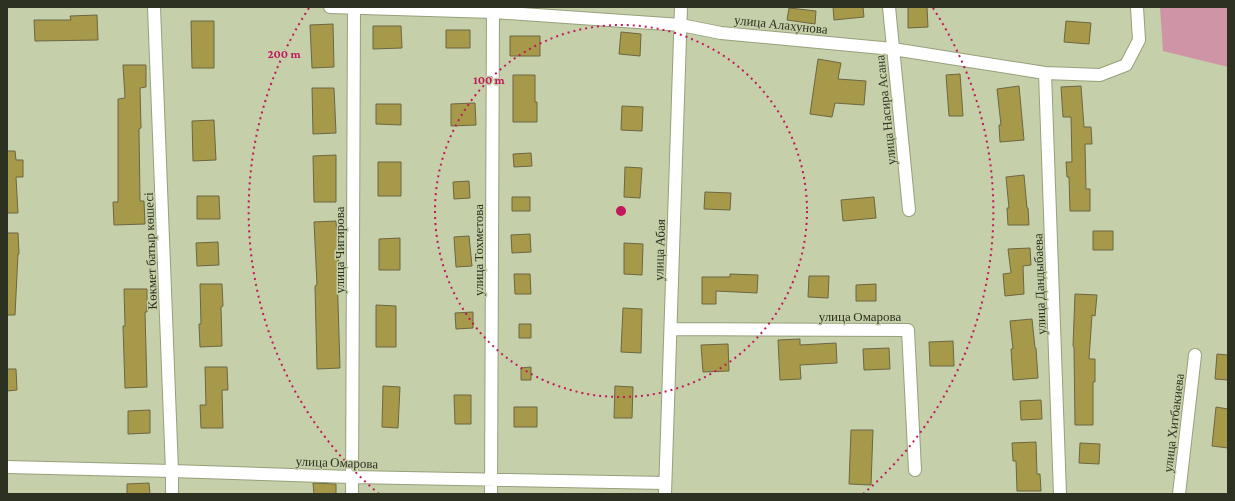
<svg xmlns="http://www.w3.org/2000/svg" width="1235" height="501" viewBox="0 0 1235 501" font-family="'Crimson Pro',serif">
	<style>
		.green { fill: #cf95a6 }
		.building { fill: #a7994a; stroke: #6c6642 }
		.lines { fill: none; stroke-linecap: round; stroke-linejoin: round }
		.minor-casing { stroke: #96a07b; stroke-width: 14 }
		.minor { stroke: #fff; stroke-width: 12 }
		.ring { fill: none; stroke: #c2185b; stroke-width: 2; stroke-dasharray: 2 4 }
		.labels { text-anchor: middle; stroke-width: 3; stroke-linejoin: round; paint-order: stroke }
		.street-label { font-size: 13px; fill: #2d3122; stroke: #c5cfa9 }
		.centre { fill: #c2185b; stroke: #c5cfa9; stroke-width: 2 }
		.ring-label { font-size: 12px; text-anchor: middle; font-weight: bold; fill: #c2185b; stroke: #c5cfa9; stroke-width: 3; stroke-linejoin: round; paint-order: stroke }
	</style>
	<rect width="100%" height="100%" fill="#c5cfa9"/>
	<path class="green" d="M1160,7H1228V67L1163,51Z"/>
	<path class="building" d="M833,7H863L864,17L834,20Z
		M908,7H927L928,27L908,28Z
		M789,8L816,11L815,24L787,20Z
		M97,15L98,40L35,41L34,20H71L70,16Z
		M191,21H214V68H192Z
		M1066,21L1091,23L1089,44L1064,42Z
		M333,24L334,67L312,68L310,25Z
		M373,26H401L402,48L373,49Z
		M446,30H470V48H446Z
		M621,32L641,34L640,56L619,54Z
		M510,36H540V56H510Z
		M818,59L841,63L838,79L866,81L864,105L835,103L832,117L810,114Z
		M123,65H146V87L140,88L141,128L139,129L140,201H144L145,224L114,225L113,202H118V99L125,98Z
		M960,74L963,116H949L946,75Z
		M513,75H535V102H537V122H513Z
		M1019,86L1024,140L1000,142L999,125H1001L997,89Z
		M1081,86L1084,127H1091L1092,144H1085L1086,189H1090V211H1070L1069,177H1067L1066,162H1072L1071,117H1063L1061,87Z
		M312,88H334L336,133L313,134Z
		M475,103L476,125L451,126V104Z
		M376,104H401V125L376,124Z
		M622,106L643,107L642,131L621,130Z
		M214,120L216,160L193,161L192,121Z
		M7,151H15L16,160H23V177H16L18,213H7Z
		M531,153L532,166L514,167L513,154Z
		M336,155V202H314L313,156Z
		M378,162H401V196H378Z
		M625,167L642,168L640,198L624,197Z
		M1024,175L1027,208H1028L1029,225H1008L1007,208H1009L1006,177Z
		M469,181L470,198L454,199L453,182Z
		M705,192L731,193L730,210L704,209Z
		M197,196H219L220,219H197Z
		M512,197H530V211H512Z
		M874,197L876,218L843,221L841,200Z
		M336,221L339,269H337L340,368L317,369L315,286L317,285L314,222Z
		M1093,231H1113V250H1093Z
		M7,233H18L19,254H18L15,315H7Z
		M530,234L531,252L512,253L511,235Z
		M469,236L472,266L456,267L454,237Z
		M400,238V270H379V239Z
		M218,242L219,265L197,266L196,243Z
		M624,243L643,244L642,275L624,274Z
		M1030,248L1031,265L1023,266L1024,294L1005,296L1003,274L1011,273L1008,249Z
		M514,274H530L531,294H515Z
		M730,274L758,275L757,293L716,291V304H702V277H730Z
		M809,276H829L828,298L808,297Z
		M200,284H222L223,306L221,307L222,346L200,347L199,324H201Z
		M876,284V301H856V285Z
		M124,289H147V312H145L147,387L125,388L123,326H125Z
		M1075,294L1097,295L1095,316L1092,315L1089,359H1095V382H1093V425H1075L1074,347L1073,346Z
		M376,305L396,306V347H376Z
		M623,308L642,309L641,353L621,352Z
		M473,312V328L456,329L455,313Z
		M1032,319L1035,348H1036L1038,378L1013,380L1011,349H1013L1010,321Z
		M519,324H531V338H519Z
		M800,339V345L836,343L837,363L800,365L801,379L780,380L778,340Z
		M953,341L954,366H930L929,342Z
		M728,344L729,371L703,372L701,345Z
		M889,348L890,369L864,370L863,349Z
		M1217,354L1228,355V380L1215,379Z
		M205,367H227L228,390H222L223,428H201L200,405H206Z
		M531,367V380H521V368Z
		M7,369H16L17,390L7,391Z
		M383,386L400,387L398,428L382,427Z
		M615,386L633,387L632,418H614Z
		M454,395H471V424H455Z
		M1041,400L1042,419L1021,420L1020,401Z
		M514,407H537V427H514Z
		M1216,407L1228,409V448L1212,446Z
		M150,410V433L128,434V411Z
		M851,430H873L871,485L849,484Z
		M1036,442L1037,474H1040L1041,491H1017L1016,461H1013L1012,443Z
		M1080,443L1100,444L1099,464L1079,463Z
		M149,483L150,494H127V484Z
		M313,483L336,484V494H314Z"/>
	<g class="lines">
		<g class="minor-casing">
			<path id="minor" d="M154,7L172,471V494
				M330,7L493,12L681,25L721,33L893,49L1045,73L1100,75L1126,65L1139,40L1137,7
				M889,7L909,210
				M1045,73L1060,494
				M671,329L908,330L915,470
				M7,467L172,471L352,477L665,483
				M352,494L354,7
				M491,494L493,7
				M665,494L681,7
				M1179,494L1195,355"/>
		</g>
		<use href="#minor" class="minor"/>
	</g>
	<g class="ring">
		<circle cx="621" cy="211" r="186"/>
		<path d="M379 494A372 372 0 0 1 309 8M933 8A372 372 0 0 1 863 494"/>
	</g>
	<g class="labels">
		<g class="street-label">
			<text transform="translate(781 24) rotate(6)" y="5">улица Алахунова</text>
			<text transform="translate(885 110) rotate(-96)" y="5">улица Насира Асана</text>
			<text transform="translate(339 250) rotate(-90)" y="5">улица Чигирова</text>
			<text transform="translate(478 250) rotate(-90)" y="5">улица Тохметова</text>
			<text transform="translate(659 250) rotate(-88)" y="5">улица Абая</text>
			<text transform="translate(150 251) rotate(-92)" y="5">Көкмет батыр көшесі</text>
			<text transform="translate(1039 284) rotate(-92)" y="5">улица Дандыбаева</text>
			<text x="860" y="321">улица Омарова</text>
			<text transform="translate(1173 423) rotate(-83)" y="5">улица Хитбакиева</text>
			<text transform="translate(337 462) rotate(2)" y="5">улица Омарова</text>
		</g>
	</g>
	<circle cx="621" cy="211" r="6" class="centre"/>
	<g class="ring-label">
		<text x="284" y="58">200 m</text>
		<text x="489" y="84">100 m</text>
	</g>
	<rect width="1235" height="501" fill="none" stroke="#2d3122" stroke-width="16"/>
</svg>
